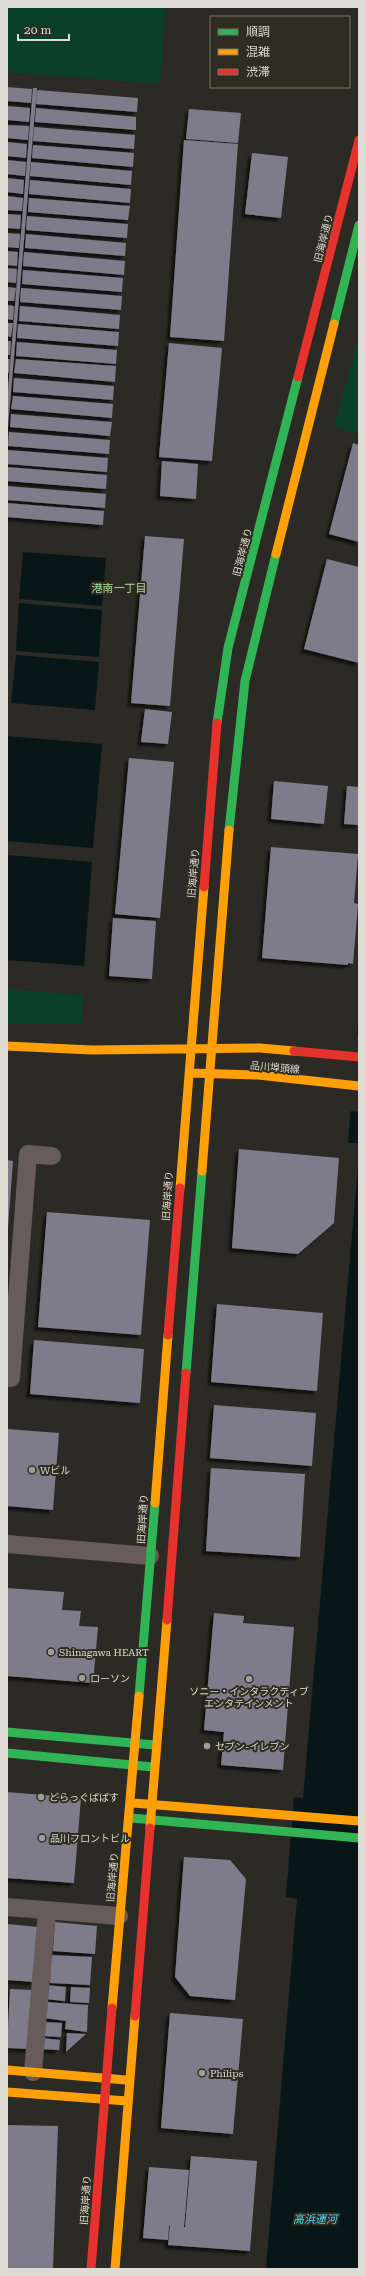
<svg xmlns="http://www.w3.org/2000/svg" width="366" height="2276" viewBox="0 0 366 2276" font-family="'Roboto Serif','Noto Sans JP',serif">
	<style>
		.green { fill: #0a3f29 }
		.water { fill: #081618 }
		.pier { fill: #2c2a24 }
		.building { fill: #7e7c8a; filter: url(#shadow) }
		.lines { fill: none; stroke-linecap: round; stroke-linejoin: round }
		.street { stroke: #685b5b; stroke-width: 18 }
		.fast { stroke: #30b455; stroke-width: 9 }
		.slow { stroke: #ff9f0a; stroke-width: 9 }
		.jam { stroke: #e5322d; stroke-width: 9 }
		.poi-dot { fill: #9f9d96; stroke: #2f2c21; stroke-width: 1.5 }
		.labels { text-anchor: middle; stroke-width: 4; stroke-linejoin: round; paint-order: stroke }
		.street-label { font-size: 10px; fill: #dddbd4; stroke: #2f2c21 }
		.poi-label { font-size: 10px; fill: #dddbd4; stroke: #2f2c21; text-anchor: start }
		.neighbourhood-label { font-size: 11px; fill: #a9db9c; stroke: #2f2c21 }
		.water-label { font-size: 11px; font-style: italic; fill: #49daed; stroke: #2f2c21 }
	</style>
	<defs>
		<filter id="shadow"><feDropShadow dx="-3.5" dy="3.5" stdDeviation="1" flood-color="#0009"/></filter>
	</defs>
	<rect width="100%" height="100%" fill="#2c2a24"/>
	<path class="green" d="M7,7H166L160,84L7,72Z
		M359,335V434L334,427Z
		M7,989L83,995L81,1023H7Z"/>
	<path class="water" d="M23,552L106,558L102,606L19,599Z
		M19,603L102,610L99,657L16,651Z
		M16,655L99,662L95,710L11,703Z
		M7,736L102,744L93,848L7,841Z
		M7,855L92,862L84,966L7,960Z
		M358,1021H359V1143H348Z
		M359,1154V2269H266L297,1899L286,1897L294,1797L303,1798Z"/>
	<path class="pier" d="M355,1035H359V1112L349,1111Z"/>
	<path class="building" d="M7,87L32,89L31,103L7,101Z
		M33,88H37L7,439V402Z
		M37,90L138,98L137,112L36,104Z
		M7,106L30,108L29,122L7,120Z
		M36,108L136,117V130L35,122Z
		M189,109L241,113L238,143L186,139Z
		M7,125L29,126L28,140L7,138Z
		M34,127L135,135L134,149L33,141Z
		M184,140L238,144L224,341L170,337Z
		M7,142L27,144L26,158L7,156Z
		M33,145L134,153L133,167L32,158Z
		M252,153L288,157L281,218L245,214Z
		M7,160L26,162L25,176L7,174Z
		M31,162L132,171L131,185L30,176Z
		M7,178L24,180L23,194L7,192Z
		M30,180L131,189L130,203L29,194Z
		M7,196L23,198L22,211L7,210Z
		M29,198L130,206L128,220L28,212Z
		M7,214L21,215L20,229L7,228Z
		M27,216L128,224L127,238L26,230Z
		M7,233L20,234L19,248L7,247Z
		M26,234L126,243L125,256L25,248Z
		M7,251L18,252L17,266L7,265Z
		M24,252L125,261L124,275L23,266Z
		M7,268L17,269L16,283L7,282Z
		M23,270L123,278L122,292L22,284Z
		M7,287L16,288L14,301H7Z
		M21,288L122,296L121,310L20,302Z
		M7,305L14,306L13,320L7,319Z
		M20,306L120,315L119,329L19,321Z
		M7,323H13L11,337L7,336Z
		M18,324L119,332L118,346L17,338Z
		M7,341H11L10,355H7Z
		M17,342L117,350L116,364L16,356Z
		M169,343L222,348L212,461L159,457Z
		M7,359H10L9,373L7,372Z
		M16,359L116,366L115,382L14,373Z
		M14,378L114,386L113,400L13,392Z
		M13,396L113,404L112,418L11,409Z
		M11,414L112,422L110,436L10,427Z
		M9,432L110,440L109,454L8,446Z
		M353,443L359,445V542L329,534Z
		M8,450L108,458L107,472L7,464Z
		M162,461L198,464L196,499L160,496Z
		M7,467L107,475L106,489L7,481Z
		M7,486L106,494L105,508L7,500Z
		M7,503L104,511L103,525L7,517Z
		M145,536L184,539L170,706L131,703Z
		M327,559L359,567V663L304,649Z
		M145,709L172,712L168,744L141,742Z
		M129,758L174,762L160,918L115,914Z
		M274,781L328,786L324,824L271,819Z
		M347,786L359,787V825L344,824Z
		M271,847L358,854L354,903L358,904L353,964L348,963V965L262,958Z
		M113,918L156,921L152,979L109,976Z
		M239,1149L339,1158L334,1223L298,1254L232,1248Z
		M7,1160L13,1161L8,1228H7Z
		M47,1212L150,1220L141,1335L38,1327Z
		M217,1304L323,1313L317,1391L211,1382Z
		M34,1340L144,1349L140,1403L30,1394Z
		M214,1405L316,1413L312,1466L210,1458Z
		M7,1429L59,1433L53,1510L7,1506Z
		M211,1468L305,1474L300,1557L206,1551Z
		M7,1588L64,1592L62,1610L81,1611L79,1626L98,1627L93,1683L7,1676Z
		M214,1613L244,1616L243,1623L294,1627L283,1770L221,1765L224,1732L204,1730Z
		M7,1792L81,1798L74,1883L7,1878Z
		M184,1857L230,1860L246,1879L235,2000L190,1996L175,1977Z
		M55,1922L97,1926L95,1954L53,1951Z
		M7,1924L38,1927L34,1982L7,1980Z
		M51,1955L92,1957L90,1985L50,1983Z
		M46,1985L66,1987L65,2001L45,1999Z
		M71,1987L90,1988L89,2003L70,2002Z
		M10,1989L33,1990L30,2049L7,2048Z
		M45,2002L88,2005L87,2032L65,2029L66,2021L44,2018Z
		M170,2013L243,2019L233,2134L161,2128Z
		M43,2022L62,2023L61,2037L42,2036Z
		M67,2033L86,2034L66,2052Z
		M41,2038L60,2040L59,2050L40,2049Z
		M7,2125L58,2126L53,2269H7Z
		M191,2156L257,2161L250,2251L168,2245L170,2226L185,2227Z
		M149,2167L189,2170L184,2227L169,2226L168,2240L143,2238Z"/>
	<g class="lines">
		<path class="street" d="M7,1378H11L28,1154L52,1156
			M7,1544L150,1556
			M7,1907L119,1916
			M33,2072L47,1911"/>
		<path class="fast" d="M334,324L359,225
			M217,723L228,648L298,377
			M229,830L245,681L276,554
			M186,1373L202,1171
			M139,1696L155,1503
			M7,1732L155,1745
			M7,1753L153,1767
			M131,1818L359,1838"/>
		<path class="slow" d="M276,554L334,324
			M7,1046L92,1050L260,1048L294,1051
			M191,1073L258,1075L359,1086
			M202,1171L229,830
			M180,1188L204,887
			M155,1503L168,1335
			M133,1803L359,1821
			M150,1828L167,1620
			M112,2008L139,1696
			M7,2070L126,2080
			M7,2092L127,2101
			M115,2269L135,2016"/>
		<path class="jam" d="M298,377L359,140
			M204,887L217,723
			M294,1051L359,1057
			M168,1335L180,1188
			M167,1620L186,1373
			M135,2016L150,1828
			M91,2269L112,2008"/>
	</g>
	<g class="poi-dot">
		<circle cx="32" cy="1470" r="4"/>
		<circle cx="51" cy="1652" r="4"/>
		<circle cx="82" cy="1678" r="4"/>
		<circle cx="249" cy="1679" r="4"/>
		<circle cx="207" cy="1746" r="4"/>
		<circle cx="41" cy="1797" r="4"/>
		<circle cx="42" cy="1838" r="4"/>
		<circle cx="202" cy="2073" r="4"/>
	</g>
	<g class="labels">
		<g class="street-label">
			<text transform="translate(323 238) rotate(-76)" y="4">旧海岸通り</text>
			<text transform="translate(242 552) rotate(-75)" y="4">旧海岸通り</text>
			<text transform="translate(193 873) rotate(-85)" y="4">旧海岸通り</text>
			<text transform="translate(275 1067) rotate(5)" y="4">品川埠頭線</text>
			<text transform="translate(167 1196) rotate(-86)" y="4">旧海岸通り</text>
			<text transform="translate(142 1519) rotate(-86)" y="4">旧海岸通り</text>
			<text transform="translate(112 1877) rotate(-85)" y="4">旧海岸通り</text>
			<text transform="translate(85 2200) rotate(-86)" y="4">旧海岸通り</text>
		</g>
		<g class="poi-label">
			<text x="40" y="1474">Wビル</text>
			<text x="59" y="1656">Shinagawa HEART</text>
			<text x="90" y="1682">ローソン</text>
			<text x="249" y="1695" text-anchor="middle">ソニー・インタラクティブ<tspan x="249" dy="12">エンタテインメント</tspan></text>
			<text x="215" y="1750">セブン-イレブン</text>
			<text x="49" y="1801">どらっぐぱぱす</text>
			<text x="50" y="1842">品川フロントビル</text>
			<text x="210" y="2077">Philips</text>
		</g>
		<g class="neighbourhood-label">
			<text x="119" y="592">港南一丁目</text>
		</g>
		<g class="water-label">
			<text x="315" y="2223">高浜運河</text>
		</g>
	</g>
	<rect width="366" height="2276" fill="none" stroke="#dddbd4" stroke-width="16"/>
	<rect x="210" y="16" width="140" height="72" fill="#2f2c21" stroke="#757269"/>
	<rect x="218" y="29" width="20" height="6" fill="#30b455" stroke="#757269"/>
	<text x="246" y="36" font-size="12" fill="#dddbd4">順調</text>
	<rect x="218" y="49" width="20" height="6" fill="#ff9f0a" stroke="#757269"/>
	<text x="246" y="56" font-size="12" fill="#dddbd4">混雑</text>
	<rect x="218" y="69" width="20" height="6" fill="#e5322d" stroke="#757269"/>
	<text x="246" y="76" font-size="12" fill="#dddbd4">渋滞</text>
	<path d="M18 34v6h51v-6" fill="none" stroke="#dddbd4" stroke-width="2"/>
	<text x="24" y="34" font-size="12" fill="#dddbd4" stroke="#2f2c21" stroke-width="3" paint-order="stroke">20 m</text>
</svg>
